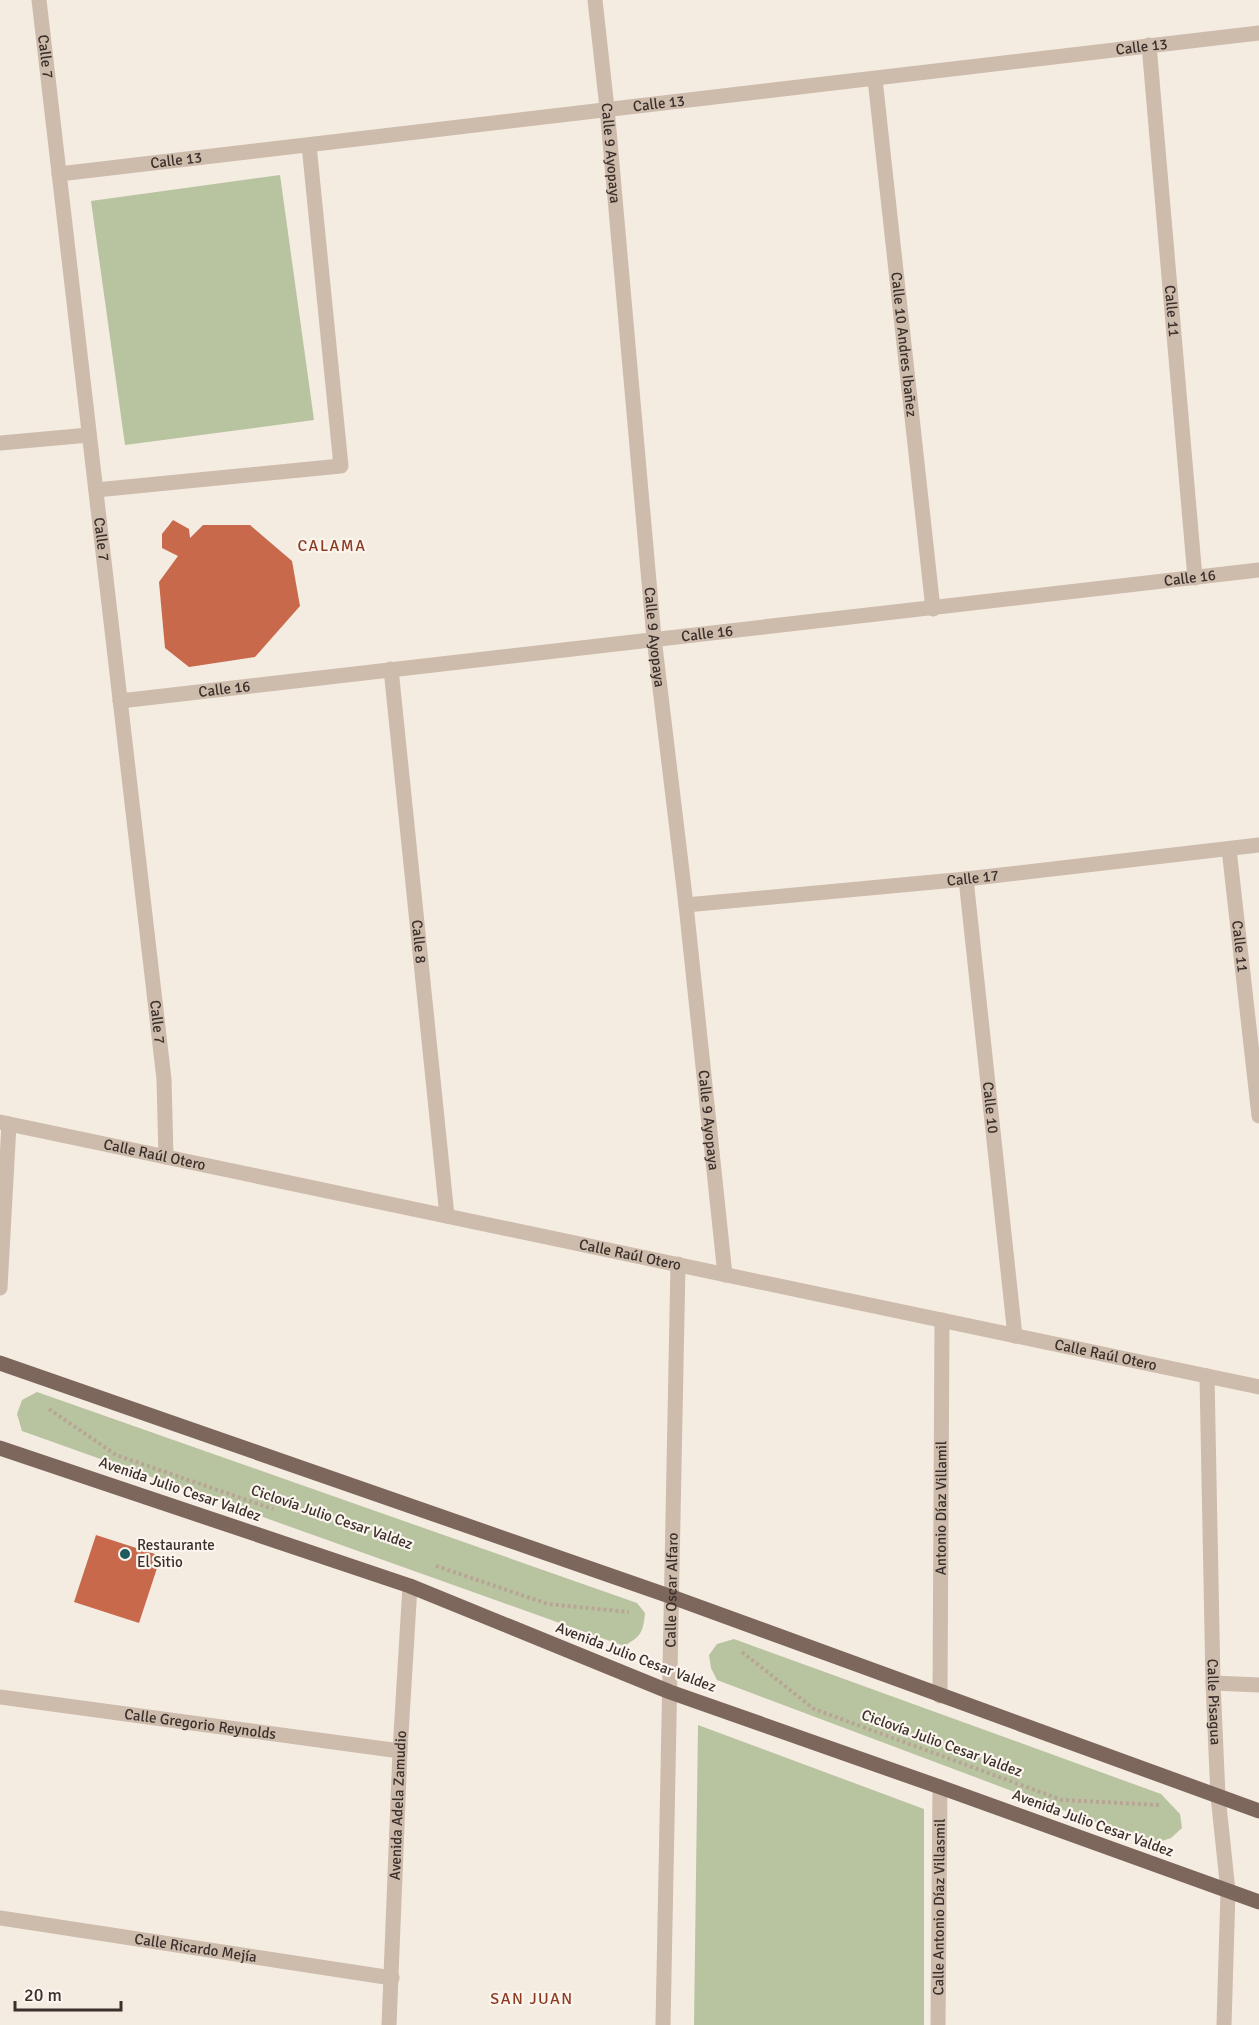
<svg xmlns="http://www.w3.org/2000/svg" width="1259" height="2025" viewBox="0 0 1259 2025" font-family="Signika,sans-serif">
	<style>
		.green { fill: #b8c4a0 }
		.building { fill: #c8694b }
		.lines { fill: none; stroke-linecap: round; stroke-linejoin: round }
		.path { stroke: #b9a596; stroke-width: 4; stroke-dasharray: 3 3; stroke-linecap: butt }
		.street { stroke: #cdbbac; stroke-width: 15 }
		.primary { stroke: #7d675c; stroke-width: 15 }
		.poi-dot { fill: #1f5a5e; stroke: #fbf5ee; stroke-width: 2 }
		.labels { text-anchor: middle; stroke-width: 4.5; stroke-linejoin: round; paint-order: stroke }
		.street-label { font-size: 15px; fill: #3b302b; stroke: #fbf5ee }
		.poi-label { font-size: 15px; fill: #3b302b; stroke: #fbf5ee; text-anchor: start }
		.neighbourhood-label { font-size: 16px; letter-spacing: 1.5px; fill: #8c3b22; stroke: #fbf5ee }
	</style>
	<rect width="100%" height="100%" fill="#f4ebe1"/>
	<path class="green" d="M280,175L314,420L125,445L91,201Z
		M37,1392L637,1603L645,1613C643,1633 641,1636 624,1646L22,1431L17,1414L22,1400Z
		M734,1639L1161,1794L1180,1814L1182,1828L1171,1838L1153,1844L717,1680L711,1668L709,1655L717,1644Z
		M698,1725L924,1809V2025H694Z"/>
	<path class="building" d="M173,520L189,529L190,538L203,525H250L292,561L300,606L255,657L189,667L165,648L159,582L178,556L162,548V534Z
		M96,1535L161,1556L139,1623L74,1602Z"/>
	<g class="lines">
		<path class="path" d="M49,1409L116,1455L273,1509
			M436,1566L548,1604L629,1612
			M742,1652L814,1709L1062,1800L1160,1805"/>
		<g class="street">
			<path id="s1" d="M39,0L164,1079L166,1157"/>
			<path id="s2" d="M595,0L607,108L654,638L686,905L725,1275"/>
			<path id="s3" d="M1149,45L1195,578"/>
			<path id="s4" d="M875,79L933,609"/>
			<path id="s5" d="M59,174L1259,33"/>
			<path d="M0,443L89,435"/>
			<path d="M96,490L341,466L309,145"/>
			<path id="s6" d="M391,669L447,1216"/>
			<path id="s7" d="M120,701L1259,570"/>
			<path id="s8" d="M1229,849L1259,1116"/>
			<path id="s9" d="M966,879L1015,1336"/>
			<path id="s10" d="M686,905L966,879L1259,845"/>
			<path id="s11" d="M0,1122L1259,1387"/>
			<path d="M0,1288L9,1124"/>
			<path id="s12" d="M1207,1376L1213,1683L1218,1796L1228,1891L1224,2025"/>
			<path d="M1213,1683L1259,1685"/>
			<path id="s13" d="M940,1696L942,1320"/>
			<path id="s14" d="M0,1697L400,1751"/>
			<path id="s15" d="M0,1918L392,1978"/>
			<path id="s16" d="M389,2025L400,1751L410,1586"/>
			<path id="s17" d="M663,2025L678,1264"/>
			<path id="s18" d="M938,2025L940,1787"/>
		</g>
		<path class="primary" d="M0,1363L672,1597L1259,1811
			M0,1448L410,1586L670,1692L940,1787L1259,1902"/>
	</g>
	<circle class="poi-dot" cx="125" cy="1554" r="6"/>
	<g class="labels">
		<g class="street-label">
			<text dy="5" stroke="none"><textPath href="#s5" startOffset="1090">Calle 13</textPath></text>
			<text dy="5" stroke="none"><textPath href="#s1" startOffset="57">Calle 7</textPath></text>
			<text dy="5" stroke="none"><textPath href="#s5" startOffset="604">Calle 13</textPath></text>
			<text dy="5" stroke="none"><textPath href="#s2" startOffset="154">Calle 9 Ayopaya</textPath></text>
			<text dy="5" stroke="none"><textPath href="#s5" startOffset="118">Calle 13</textPath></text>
			<text dy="5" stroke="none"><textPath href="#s3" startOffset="267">Calle 11</textPath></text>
			<text dy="5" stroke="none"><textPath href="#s4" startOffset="267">Calle 10 Andres Ibañez</textPath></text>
			<text dy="5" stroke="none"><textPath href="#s1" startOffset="543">Calle 7</textPath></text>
			<text dy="5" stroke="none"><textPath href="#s7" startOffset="1077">Calle 16</textPath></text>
			<text dy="5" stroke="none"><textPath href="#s7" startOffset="591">Calle 16</textPath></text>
			<text dy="5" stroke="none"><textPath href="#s2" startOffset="640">Calle 9 Ayopaya</textPath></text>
			<text dy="5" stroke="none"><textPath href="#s7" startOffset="105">Calle 16</textPath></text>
			<text dy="5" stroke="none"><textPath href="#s10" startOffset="288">Calle 17</textPath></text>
			<text dy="5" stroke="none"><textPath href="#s6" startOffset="274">Calle 8</textPath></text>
			<text dy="5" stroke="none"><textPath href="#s8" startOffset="98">Calle 11</textPath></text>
			<text dy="5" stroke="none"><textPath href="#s1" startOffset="1029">Calle 7</textPath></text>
			<text dy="5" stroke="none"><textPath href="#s9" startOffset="230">Calle 10</textPath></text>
			<text dy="5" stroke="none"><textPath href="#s2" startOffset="1126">Calle 9 Ayopaya</textPath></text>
			<text dy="5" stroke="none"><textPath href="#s11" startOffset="158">Calle Raúl Otero</textPath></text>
			<text dy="5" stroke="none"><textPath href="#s11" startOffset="644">Calle Raúl Otero</textPath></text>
			<text dy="5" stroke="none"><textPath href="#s11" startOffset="1130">Calle Raúl Otero</textPath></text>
			<text transform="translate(180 1489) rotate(19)" y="5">Avenida Julio Cesar Valdez</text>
			<text dy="5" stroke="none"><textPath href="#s13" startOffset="188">Antonio Díaz Villamil</textPath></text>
			<text transform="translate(332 1517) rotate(19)" y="5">Ciclovía Julio Cesar Valdez</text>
			<text dy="5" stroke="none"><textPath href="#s17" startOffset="435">Calle Oscar Alfaro</textPath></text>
			<text transform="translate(636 1657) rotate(21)" y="5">Avenida Julio Cesar Valdez</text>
			<text dy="5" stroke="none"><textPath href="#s12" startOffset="326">Calle Pisagua</textPath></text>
			<text dy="5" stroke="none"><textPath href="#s14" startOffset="202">Calle Gregorio Reynolds</textPath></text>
			<text transform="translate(942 1743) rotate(20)" y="5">Ciclovía Julio Cesar Valdez</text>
			<text dy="5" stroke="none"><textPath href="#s16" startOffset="220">Avenida Adela Zamudio</textPath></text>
			<text transform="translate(1093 1823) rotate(20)" y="5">Avenida Julio Cesar Valdez</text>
			<text dy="5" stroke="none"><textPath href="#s18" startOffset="118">Calle Antonio Díaz Villasmil</textPath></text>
			<text dy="5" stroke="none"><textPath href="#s15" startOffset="198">Calle Ricardo Mejía</textPath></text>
		</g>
		<g class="poi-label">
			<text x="137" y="1550">Restaurante<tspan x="137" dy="17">El Sitio</tspan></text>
		</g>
		<g class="neighbourhood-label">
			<text x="332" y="551">CALAMA</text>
			<text x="532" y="2004">SAN JUAN</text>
		</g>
	</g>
	<path d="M15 2001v9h106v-9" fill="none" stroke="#3b302b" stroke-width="3"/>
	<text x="24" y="2001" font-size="18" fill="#3b302b" stroke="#fbf5ee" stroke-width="4.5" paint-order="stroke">20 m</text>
</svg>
